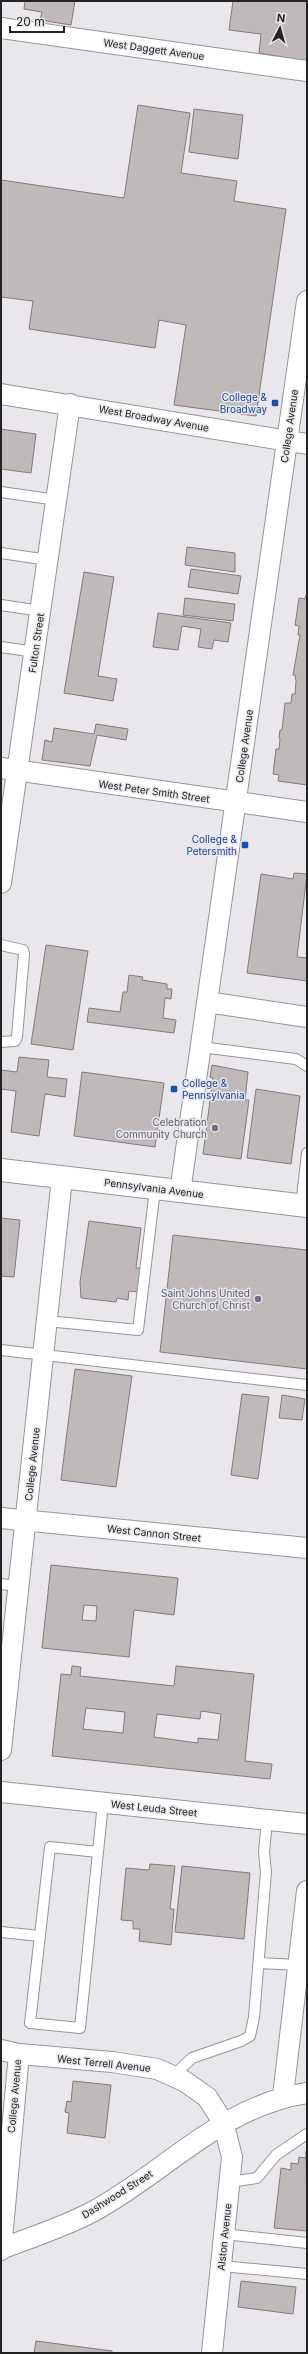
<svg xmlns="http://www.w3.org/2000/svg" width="308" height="2354" viewBox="0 0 308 2354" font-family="Inter,sans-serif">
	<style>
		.building { fill: #bfbab9; stroke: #817c7b; fill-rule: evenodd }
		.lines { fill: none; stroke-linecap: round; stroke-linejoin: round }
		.lane-casing { stroke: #979599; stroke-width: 12 }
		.street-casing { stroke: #979599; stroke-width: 22 }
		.secondary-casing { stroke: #979599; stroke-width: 24 }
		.lane { stroke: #fff; stroke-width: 10 }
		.street { stroke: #fff; stroke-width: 20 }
		.secondary { stroke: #fff; stroke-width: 22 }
		.transit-dot { fill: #1a4fb4; stroke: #e9e7eb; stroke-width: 1.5 }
		.worship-dot { fill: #6b7280; stroke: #e9e7eb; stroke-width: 1.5 }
		.labels { text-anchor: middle; stroke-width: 3; stroke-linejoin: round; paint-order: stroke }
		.street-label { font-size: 10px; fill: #242324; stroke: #e9e7eb }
		.transit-label { font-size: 10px; fill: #164399; stroke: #e9e7eb; text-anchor: end }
		.worship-label { font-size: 10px; fill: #5b616d; stroke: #e9e7eb; text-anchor: end }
	</style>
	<rect width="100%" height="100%" fill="#e9e7eb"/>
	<path class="building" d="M25,1H75L71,25L40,20L42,12L24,9Z
		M233,1H307V61L259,53L261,34L229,30Z
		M138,105L190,113L181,173L237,181L234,201L286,209L256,416L174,405L186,325L159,320L155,348L29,329L33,301L1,297V180L124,198Z
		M194,109L243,115L238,159L189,152Z
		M1,429L36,434L31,473L1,469Z
		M187,547L235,553V572L185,565Z
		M191,569L241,576L238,594L188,587Z
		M84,572L114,577L98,676L117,679L113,701L64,693Z
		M306,595H307V785L278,781L279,775L273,774L276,749H279L280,739L279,738L280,730H282L285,703H291L292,694H295L296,681L295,675H293L300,635H298L299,626L295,625L299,598L305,599Z
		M185,598L235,604L233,621L183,615Z
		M158,613L231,623L228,642L214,640L212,649L198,647L201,629L182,626L178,650L153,647Z
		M96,724L128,729L126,740L97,735L90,766L42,760L45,740L52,742L54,728L94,734Z
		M294,873L307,874L297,957L307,958V981L247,973L261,874L293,879Z
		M46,945L88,951L73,1050L31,1044Z
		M129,975L143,977L142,980L167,984V989H172L171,999L165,998L163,1018L176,1020L174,1033L87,1022L89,1008L120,1012L123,992H127Z
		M19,1057L49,1060L47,1077L67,1079L65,1097L45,1094L39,1136L11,1132L16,1091L1,1089V1070L17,1072Z
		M212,1065L248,1072L245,1100H249L241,1159L203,1154L213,1078L210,1077Z
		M82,1072L164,1083L155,1147L74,1136Z
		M256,1089L300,1096L291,1164L247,1158Z
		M1,1218L20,1220L14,1277L1,1276Z
		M89,1221L141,1228L136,1268H142L139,1292L129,1291L128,1300L117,1298L116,1302L81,1298L80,1282Z
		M173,1235L307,1250V1369L160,1352Z
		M75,1369L132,1376L116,1487L61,1480Z
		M242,1394L269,1397L258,1479L231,1475Z
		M282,1395L305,1399L302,1420L279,1418Z
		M51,1565L178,1578L174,1615L134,1610L129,1657L42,1648ZM84,1605L97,1606L96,1621L82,1620Z
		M72,1666L81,1667L80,1676L174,1686L176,1666L254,1674L245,1761L272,1764L270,1779L52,1756L61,1674L71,1675ZM86,1708L125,1712L123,1733L83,1729ZM201,1711L221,1714L218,1740L198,1738V1743L154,1737L157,1714L200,1719Z
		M150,1864L175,1866L170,1909H174L171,1945L139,1941L140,1929H133V1921L121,1920L126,1868L149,1870Z
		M182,1866L250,1873L244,1939L175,1932Z
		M73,2081L111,2085L105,2138L67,2133L69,2113L65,2112L67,2101L71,2102Z
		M306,2151L307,2231L274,2228L281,2168L291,2170V2163L298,2164L299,2157L306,2158Z
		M241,2281L296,2287L293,2314L238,2307Z
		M36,2341L112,2351V2353H34Z"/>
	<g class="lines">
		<g class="lane-casing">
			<path id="lane" d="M1,492L57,500
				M1,553L48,560
				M1,605L41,611
				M1,647L35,652
				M1,945L23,950L24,954L17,1037L15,1041L1,1042
				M201,1047L296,1059L307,1066
				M301,1206L307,1153
				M47,1321L138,1330L155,1189
				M1,1350L307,1385
				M1,1584L18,1586
				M98,1852L50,1847L30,2023L80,2028L103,1803
				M1,1932L40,1936
				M259,1963L298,1965
				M173,2076L192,2058L241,2041L250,2036L254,2017L266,1872L264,1852L267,1820
				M230,2182L257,2178L276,2155L307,2134
				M224,2234L307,2243
				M221,2266L307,2274"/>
		</g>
		<g class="street-casing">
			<path id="street" d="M1,28L307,71
				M1,394L307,444
				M1,768L307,812
				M1,883L70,404
				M207,1002L307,1017
				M180,1192L307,301
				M1,1518L307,1548
				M1,1750L62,1178
				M1,1792L307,1824
				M1,2050L19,2054L1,2250
				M19,2054L112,2062L157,2069L184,2081L207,2097L223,2122L232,2157L212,2353
				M283,2096L307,1891
				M1,2249C32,2237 64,2227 94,2211C167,2171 221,2106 307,2093"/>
		</g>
		<g class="secondary-casing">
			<path id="secondary" d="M1,1170L307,1206"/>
		</g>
		<use href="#lane" class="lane"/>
		<use href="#street" class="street"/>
		<use href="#secondary" class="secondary"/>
	</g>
	<g class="transit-dot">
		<rect x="271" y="399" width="8" height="8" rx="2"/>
		<rect x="241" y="841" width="8" height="8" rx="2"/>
		<rect x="170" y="1085" width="8" height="8" rx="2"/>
	</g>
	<g class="worship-dot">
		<circle cx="215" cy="1128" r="4"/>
		<circle cx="258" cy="1299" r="4"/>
	</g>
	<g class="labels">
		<g class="street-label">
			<text transform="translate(154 49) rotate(8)" y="4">West Daggett Avenue</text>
			<text transform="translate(154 418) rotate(10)" y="4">West Broadway Avenue</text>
			<text transform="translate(289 426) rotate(-82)" y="4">College Avenue</text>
			<text transform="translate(36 643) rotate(-82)" y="4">Fulton Street</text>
			<text transform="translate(244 746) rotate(-82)" y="4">College Avenue</text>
			<text transform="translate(154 791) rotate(8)" y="4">West Peter Smith Street</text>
			<text transform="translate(154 1188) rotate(7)" y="4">Pennsylvania Avenue</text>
			<text transform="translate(32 1464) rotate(-84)" y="4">College Avenue</text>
			<text transform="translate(154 1533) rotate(6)" y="4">West Cannon Street</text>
			<text transform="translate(154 1808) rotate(6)" y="4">West Leuda Street</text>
			<text transform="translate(104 2063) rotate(6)" y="4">West Terrell Avenue</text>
			<text transform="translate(14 2096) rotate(-85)" y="4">College Avenue</text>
			<text transform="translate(117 2194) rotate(-32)" y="4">Dashwood Street</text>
			<text transform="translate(224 2237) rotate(-84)" y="4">Alston Avenue</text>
		</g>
		<g class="transit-label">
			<text x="267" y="401">College &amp;<tspan x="267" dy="12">Broadway</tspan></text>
			<text x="237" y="843">College &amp;<tspan x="237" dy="12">Petersmith</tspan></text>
			<text x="182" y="1087" text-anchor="start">College &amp;<tspan x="182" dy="12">Pennsylvania</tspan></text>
		</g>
		<g class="worship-label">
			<text x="207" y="1126">Celebration<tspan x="207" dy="12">Community Church</tspan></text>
			<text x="250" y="1297">Saint Johns United<tspan x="250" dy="12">Church of Christ</tspan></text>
		</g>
	</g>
	<rect width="308" height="2354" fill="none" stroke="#242324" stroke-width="4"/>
	<g transform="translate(280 28) rotate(6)" stroke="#e9e7eb" stroke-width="3" paint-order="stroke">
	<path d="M0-3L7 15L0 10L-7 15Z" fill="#242324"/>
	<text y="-6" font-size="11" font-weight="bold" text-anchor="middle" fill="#242324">N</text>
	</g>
	<path d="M10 26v6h54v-6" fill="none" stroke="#242324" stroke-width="2"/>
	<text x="16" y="26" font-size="12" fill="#242324" stroke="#e9e7eb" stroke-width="3" paint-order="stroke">20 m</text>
</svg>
